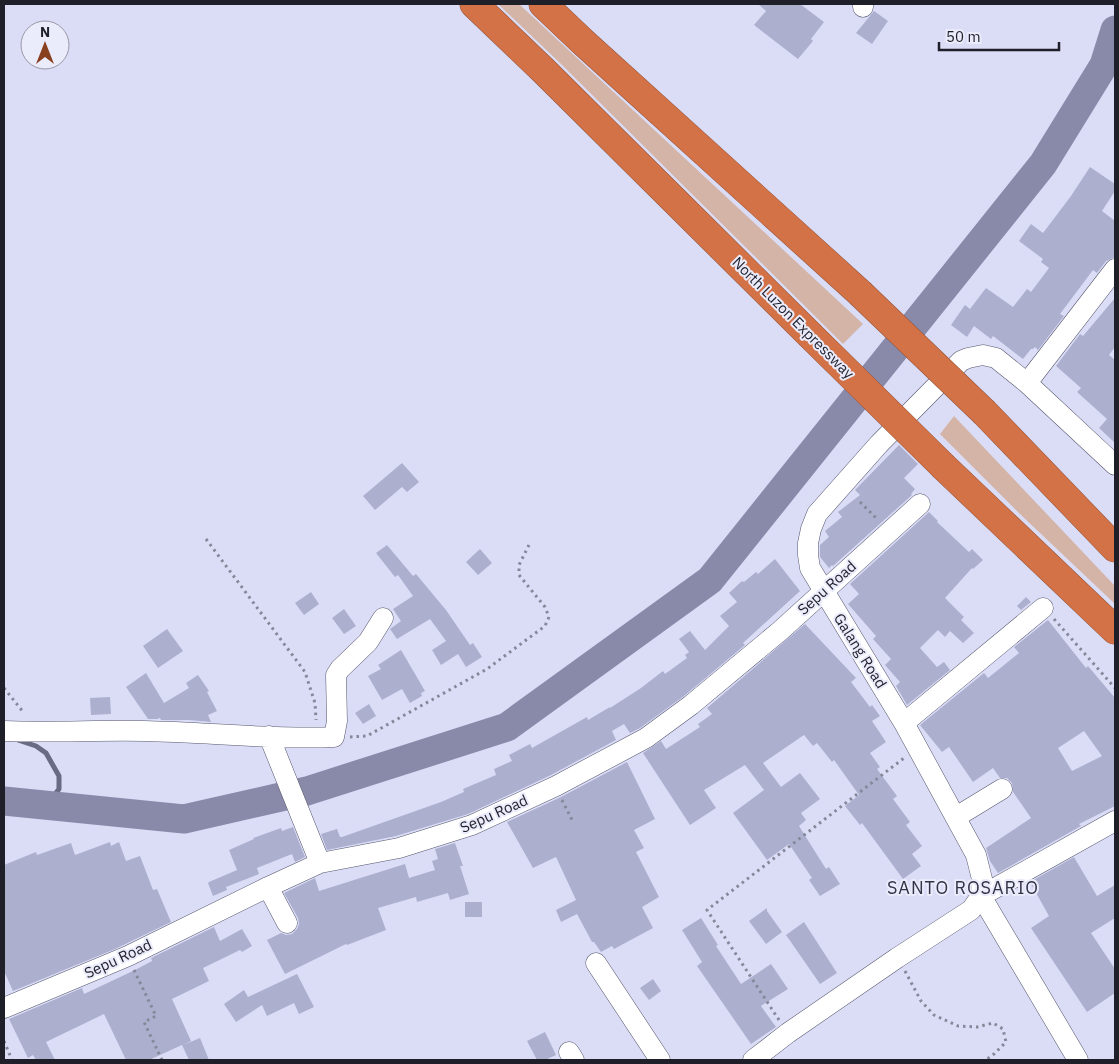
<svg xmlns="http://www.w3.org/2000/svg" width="1119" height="1064" viewBox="0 0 1119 1064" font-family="'IBM Plex Sans',sans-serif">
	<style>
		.green { fill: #d4b4a7 }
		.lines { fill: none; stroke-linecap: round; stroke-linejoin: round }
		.stream { stroke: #696a83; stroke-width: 5 }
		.river { stroke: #898aaa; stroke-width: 29 }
		.building { fill: #adafcf; fill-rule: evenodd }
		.minor-casing { stroke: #55566c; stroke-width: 21 }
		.highway-casing { stroke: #94553c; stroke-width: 29 }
		.path { stroke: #868799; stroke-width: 3; stroke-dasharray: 2.5 4; stroke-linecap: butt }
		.minor { stroke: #fff; stroke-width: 20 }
		.highway { stroke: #d37246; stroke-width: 28 }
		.highway-bridge-casing { stroke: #94553c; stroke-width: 29; stroke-linecap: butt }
		.highway-bridge { stroke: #d37246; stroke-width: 28 }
		.labels { text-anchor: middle; stroke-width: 4; stroke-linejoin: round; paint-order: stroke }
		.street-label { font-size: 15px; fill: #1f1f29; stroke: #eaebfb }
		.quarter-label { font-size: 18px; letter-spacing: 1px; fill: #333347; stroke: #eaebfb }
	</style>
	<rect width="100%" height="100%" fill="#dbddf7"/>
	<path class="green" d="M498,4H519L863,324L843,344L560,63Z
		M954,416L1115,586V604L1021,515L940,434Z"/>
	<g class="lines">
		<path class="stream" d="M18,740L36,746L46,753L59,776V789L47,805"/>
		<path class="river" d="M4,801L184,819L307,791L507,727L710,580L1043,164L1104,65L1115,30"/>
	</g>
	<path class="building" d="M758,4H800L824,22L811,39L813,41L798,59L754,25L766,11Z
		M874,11L888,21L872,44L856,33Z
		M1090,167L1115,184V191L1102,211L1115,221V257L1106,261L1097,273L1093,270L1060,314L1064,316L1038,350L1035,347L1033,349H1031L1023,359L993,336L991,339L974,326L967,337L951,325L965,305L970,309L986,288L1013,307L1027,289L1031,292L1049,268L1041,262L1043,259L1019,241L1031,224L1043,233L1071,196Z
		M1115,298V347L1109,355L1115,360V443L1099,428L1107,419L1077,392L1081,388L1056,366L1080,334L1083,336Z
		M899,445L918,464L904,478L915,489L911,494L912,495L833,566L832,565L829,568L820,557V545L829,537L825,531L842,517L838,512L860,495L855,490Z
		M402,463L419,482L407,492L402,487L375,510L363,496Z
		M929,512L938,521L937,522L969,552L972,549L983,560L973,569L972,568L945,598L964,617L961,620L974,633L963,643L950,631L945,637L938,630L920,648L937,667L944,662L950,670L907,705L896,686L900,682L885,665L891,659L873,639L876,636L848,604L859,594L850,584Z
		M387,545L413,576L416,574L446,610L470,645L473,643L482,657L466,667L458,654L441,665L432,650L446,641L430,619L397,639L390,629L401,621L393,609L413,596L398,575L395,577L376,553Z
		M480,549L492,563L478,575L466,562Z
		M775,559L800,591L743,643L745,645L684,696L640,728L630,733L624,724L612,731L616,740L551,775L468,814L396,836L327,850L321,834L337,829L340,837H342L441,802L464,792L463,789L496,775L494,769L512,761L509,755L530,744L532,748L587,717L588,720L610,707V708L641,688L663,671L665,674L687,658L685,655L689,652L679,639L690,631L705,650L729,626L720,616L737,602L729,593L742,581L744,582L756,572L758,574Z
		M311,592L319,604L304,615L295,603Z
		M1026,597L1031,602L1021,610L1017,606Z
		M344,609L356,626L344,634L332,618Z
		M1048,620L1086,668L1088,666L1115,698V806L1079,824L1081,826L998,873L990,861L986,848L1031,818L1013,792L1012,783L1007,778H1000L993,768L973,782L949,747L942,752L920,725L984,673L988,678L1019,653L1014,647ZM1084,731L1102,756L1072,771L1058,748Z
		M805,624L856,678L851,682L870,707L872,705L880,716L872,721L886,742L870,753L880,767L877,769L897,796L893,799L910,822L906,825L922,846L912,854L921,866L903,879L862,823L860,825L845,806L859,795L834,760L832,762L817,743L813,746L804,735L763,763L781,787L800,773L820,799L801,813L806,820L799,826L826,869L829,867L840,884L820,896L809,880L812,878L789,844L767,860L733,813L764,790L745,765L704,790L716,808L690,825L643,753L661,741L666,749L700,727L698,724L712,714L707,708Z
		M167,629L183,651L158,668L143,646Z
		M401,650L425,691L421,693L422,696L410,703L402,689L382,700L368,676L381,669L378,665Z
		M146,673L164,703L189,688L186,683L198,675L209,691L207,692L217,711L208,715L211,722L189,720H161L160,718L157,719H148L126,687Z
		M110,697L111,714L91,715L90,698Z
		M369,704L376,716L363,724L355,713Z
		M627,762L655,819L634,830L644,848L636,852L659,897L642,907L653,928L614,949L612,946L601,952L594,942H592L577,914L561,922L556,910L576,900L556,857L533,868L507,822L561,797Z
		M293,827L305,857L295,862L292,854L257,868L259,874L226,887L227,890L213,896L208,883L209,882L237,870L229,850L254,839L253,838L281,828L282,831Z
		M110,842L111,846L119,842L126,861L140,856L153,890L157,889L171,922L115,949L13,991L4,971V865L36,852L37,855L71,843L75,855Z
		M455,843L463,866H460L469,894L450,900L448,893L417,902L416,897L378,908L386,930L347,945L346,944L285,974L267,940L281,933L286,935L292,934L297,929L299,924L298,918L284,893L315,878L319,891L405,864L409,878L435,870L432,861L438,859L435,849Z
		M1074,857L1097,896L1115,885V918L1091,933L1115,969V993L1087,1012L1031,928L1049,916L1030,882Z
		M465,902H482V917H465Z
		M767,908V911L782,932L766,944L749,921Z
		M701,918L718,945L716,946L741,984L771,964L788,989L761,1006L776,1027L751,1044L697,966L702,962L682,930Z
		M804,922L837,973L820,984L786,935Z
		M214,927L220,941L242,929L252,946L242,952L240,950L203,968L209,981L172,999L191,1041L183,1045L200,1038L209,1060H189L182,1045L149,1060H126L104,1014L46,1042L55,1060H36L33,1055L28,1058L9,1019L82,988L84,994L135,970L152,961L151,958Z
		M297,974L314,1007L299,1014L294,1003L267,1016L262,1005L236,1022L224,1004L244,990L248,997Z
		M653,979L661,991L649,1000L640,988Z
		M545,1032L556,1055L545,1060H537L527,1041Z"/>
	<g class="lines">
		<g class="minor-casing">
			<path id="minor" d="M863,4V7
				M1027,383L1115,269
				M904,723L1043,608
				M4,731C51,733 98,730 144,731C208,732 271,740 334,737L337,721L336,675L340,669L368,642L383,618
				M269,736L320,863
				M956,817L1002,789
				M268,887L287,923
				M596,963L660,1060
				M4,1008L128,956L268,887L320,863L399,848L472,825L556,786L646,738L691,705L780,631L920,504
				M569,1052L574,1060
				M753,1060L788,1033L897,958L971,910L981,896L982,879L976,855L904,723L810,568L808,555V543L811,529L817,514L879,444L961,361L968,358L983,355L996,358L1027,383L1115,465
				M1078,1060L981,896L1115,821"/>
		</g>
		<g class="highway-casing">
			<path id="highway" d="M474,4L543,70L809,334
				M543,4L583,42L860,293
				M985,413L1115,548
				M944,467L1115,630"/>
		</g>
		<path class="path" d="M860,502L877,519
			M206,539L305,672L315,703L316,720
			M1054,619L1115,688
			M4,688L24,713
			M350,737L367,736L487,669L545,626L549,617L545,607L519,575V565L529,545
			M562,800L573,822
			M134,970L156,1016L144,1022L162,1060
			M905,971L921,1001L934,1015L958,1026L977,1027L993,1023L1003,1029L1006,1042L994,1054L986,1060
			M779,1020L707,910L904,758
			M4,1041L12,1060"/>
		<use href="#minor" class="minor"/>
		<use href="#highway" class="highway"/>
		<g class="highway-bridge-casing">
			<path id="highway-bridge" d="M860,293L985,413
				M809,334L944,467"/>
		</g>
		<use href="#highway-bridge" class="highway-bridge"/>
	</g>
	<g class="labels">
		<g class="street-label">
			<text transform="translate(793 318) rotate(45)" y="5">North Luzon Expressway</text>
			<text transform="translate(827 588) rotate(-42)" y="5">Sepu Road</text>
			<text transform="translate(860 651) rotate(58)" y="5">Galang Road</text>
			<text transform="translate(494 814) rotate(-24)" y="5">Sepu Road</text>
			<text transform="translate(118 959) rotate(-25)" y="5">Sepu Road</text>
		</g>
		<g class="quarter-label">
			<text x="963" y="894">SANTO ROSARIO</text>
		</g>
	</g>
	<rect width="1119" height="1064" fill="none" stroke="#1f1f29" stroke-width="10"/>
	<g transform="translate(45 45)"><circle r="24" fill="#eaebfb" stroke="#9999a7"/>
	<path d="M0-4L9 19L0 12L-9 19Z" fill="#88401f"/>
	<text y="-8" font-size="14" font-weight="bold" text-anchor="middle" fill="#1f1f29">N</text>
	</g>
	<path d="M939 42v8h120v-8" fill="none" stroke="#1f1f29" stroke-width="2.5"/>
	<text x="946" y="42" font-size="15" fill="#1f1f29" stroke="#eaebfb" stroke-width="4" paint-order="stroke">50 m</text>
</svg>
